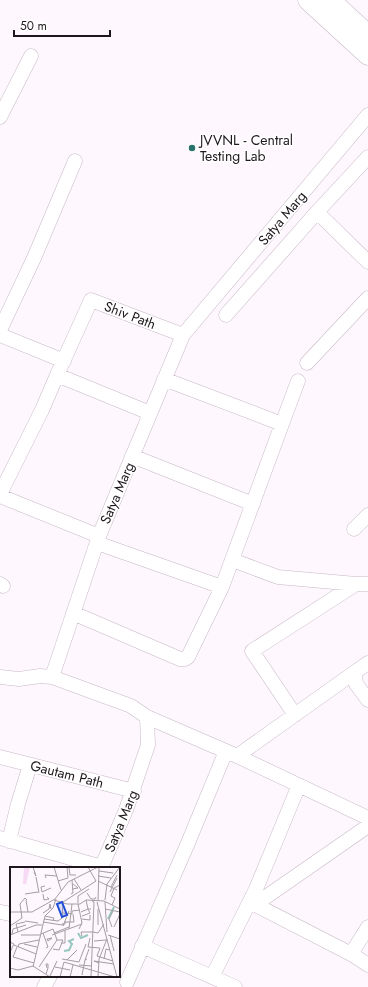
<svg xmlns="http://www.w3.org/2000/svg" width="368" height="987" viewBox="0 0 368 987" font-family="Jost,sans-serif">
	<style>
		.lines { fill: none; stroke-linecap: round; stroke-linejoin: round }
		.minor-casing { stroke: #c7b8c7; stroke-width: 15 }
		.secondary-casing { stroke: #c7b8c7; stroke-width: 21 }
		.minor { stroke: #fff; stroke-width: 14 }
		.secondary { stroke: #fff; stroke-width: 20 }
		.poi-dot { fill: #2a726b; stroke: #fff; stroke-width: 1.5 }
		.labels { text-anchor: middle; stroke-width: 3; stroke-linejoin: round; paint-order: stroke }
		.poi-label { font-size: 14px; fill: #1e181d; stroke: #fff; text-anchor: start }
		.street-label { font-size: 14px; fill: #1e181d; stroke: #fff }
		.inset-river { fill: none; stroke: #96c7c0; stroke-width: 2 }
		.inset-road { fill: none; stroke: #a49ea3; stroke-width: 1 }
		.view { fill: #1d4ed8; fill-opacity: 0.15; stroke: #1d4ed8; stroke-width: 2 }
		.inset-edge { fill: none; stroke: #1e181d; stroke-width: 2 }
	</style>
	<rect width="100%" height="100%" fill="#fef7fd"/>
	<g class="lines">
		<g class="minor-casing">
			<path id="minor" d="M0,117L31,56
				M317,212L368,262
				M226,315L317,212L368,157
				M0,330L34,258L75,161
				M0,335L64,361
				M307,363L368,298
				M150,413L57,375L91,300L183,335
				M282,424L298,381
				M132,456L253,504
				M0,494L42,410L57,375
				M0,496L99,536
				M354,529L368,515
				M97,543L222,587
				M232,560L278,577L356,584H368
				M0,584L3,586
				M73,613L180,659H185L188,657L222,587L282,424L164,379
				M355,672L356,684L368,700
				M0,677L19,679L40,676L52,677
				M295,715L252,651L356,584
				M147,717L237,756L368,818
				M237,756L355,672L368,663
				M0,757L134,791
				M0,838L102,867
				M9,841L18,804L30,765
				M101,868L126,810L148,745L147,717L131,706L52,677L99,536L183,335L368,115
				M250,902L263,899L368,826
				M250,902L353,955L368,965
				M0,912L11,914
				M142,946L235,987
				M351,954L368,927
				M212,977L256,889L299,785
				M127,982L188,843L226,751
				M44,987L50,976"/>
		</g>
		<g class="secondary-casing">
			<path id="secondary" d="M308,0L368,55
				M330,0L368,35"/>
		</g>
		<use href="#minor" class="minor"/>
		<use href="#secondary" class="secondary"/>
	</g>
	<circle class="poi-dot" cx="192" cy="148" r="4"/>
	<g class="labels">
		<g class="poi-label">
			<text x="200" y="145">JVVNL - Central<tspan x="200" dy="16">Testing Lab</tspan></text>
		</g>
		<g class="street-label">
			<text transform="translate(282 218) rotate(-50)" y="5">Satya Marg</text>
			<text transform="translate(130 315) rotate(21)" y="5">Shiv Path</text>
			<text transform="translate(117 493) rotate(-67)" y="5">Satya Marg</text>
			<text transform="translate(67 774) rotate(14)" y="5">Gautam Path</text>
			<text transform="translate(121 821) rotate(-68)" y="5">Satya Marg</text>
		</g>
	</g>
	<g transform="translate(10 867)">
		<rect width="110" height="110" fill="#fef7fd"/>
		<path d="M14,0H20L16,17H13Z" fill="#f6daf5"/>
		<path class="inset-river" d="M98,52L104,40M68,66L71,71L78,68M54,84L59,83L62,77L59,74L64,72"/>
		<path class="inset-road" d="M23,0L26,9L24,5M44,0L51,23M78,0L86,14M59,1L60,8H66M89,4L103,6M88,9L101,11M26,10L29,26M36,11L35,8L47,9M64,12L71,23M48,14L58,11L57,0M88,14L107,23M35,19L31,20L32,25L41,21M101,20L107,8M62,22L68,21L63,17M72,23L86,14M100,25L107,11M77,26L81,32H85L86,30M15,27L28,25M33,27L34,33L39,32L37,30M61,27L63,26L62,13M16,33L18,45M44,33L57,37H70L76,33L94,34L110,42M95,33L97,17L110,0M88,34L89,1M87,35L107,110M95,35L97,65M68,36V29L79,22M68,37L72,56L69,62M102,38L105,31L101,29L104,21L110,18M88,42V58M95,42L110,45M0,45H22L45,32L58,15L88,0M71,45L78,42L76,33M33,46L39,42L40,37L41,42M52,46L62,47V44L70,43M35,49L44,51L43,54M72,49L80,46L78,42H81M34,52L48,54L52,51L53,35L72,23M72,52L80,53V48M15,54L28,56M33,55L52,58L53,56M54,55H64L63,47M56,55L53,59L59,44M0,59L12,51L10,37L15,31L17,33M102,60L99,52L103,44M104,60L110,47M59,62L62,37M8,65L6,57L15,55M83,65L88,66L94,57M33,66L38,80L36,81M44,66L59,60M2,67L3,62L16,58M0,68L26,58H32M11,68H30M42,68L72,57M98,68L110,72M100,68L104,84M72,69L71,65H83M42,71L38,74L37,72L42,71M80,71L78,80L90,81M84,74L96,73M0,75L4,77L0,85M51,76H55V63M14,77L27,80M4,78L26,87M7,80L3,90L24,96M8,80L9,77L29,73M90,81L87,89L103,94M43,82L49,83L53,73H47M52,92L69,95L76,77M77,92L75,93L79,82M94,92L96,82L100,83M57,93L67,83M54,95L105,110M89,96L84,94L104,97M69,98L82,99M23,100L35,49L43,41L46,32M29,100L47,73L43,62L31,67M45,100L60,103M0,101L8,103L23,99L40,110M36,107L38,101V97H36L37,101M72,108L75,93M40,109L47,94M50,110L54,95M60,110L63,98M81,110L84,35L82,34M88,110L89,92L97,72"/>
		<path class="view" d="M52,35L57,48L52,50L47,37Z"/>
		<rect width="110" height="110" class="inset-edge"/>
	</g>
	<path d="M14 30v6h96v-6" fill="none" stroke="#1e181d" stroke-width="2"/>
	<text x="20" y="30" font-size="12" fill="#1e181d" stroke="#ffffff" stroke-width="3" paint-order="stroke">50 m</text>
</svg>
